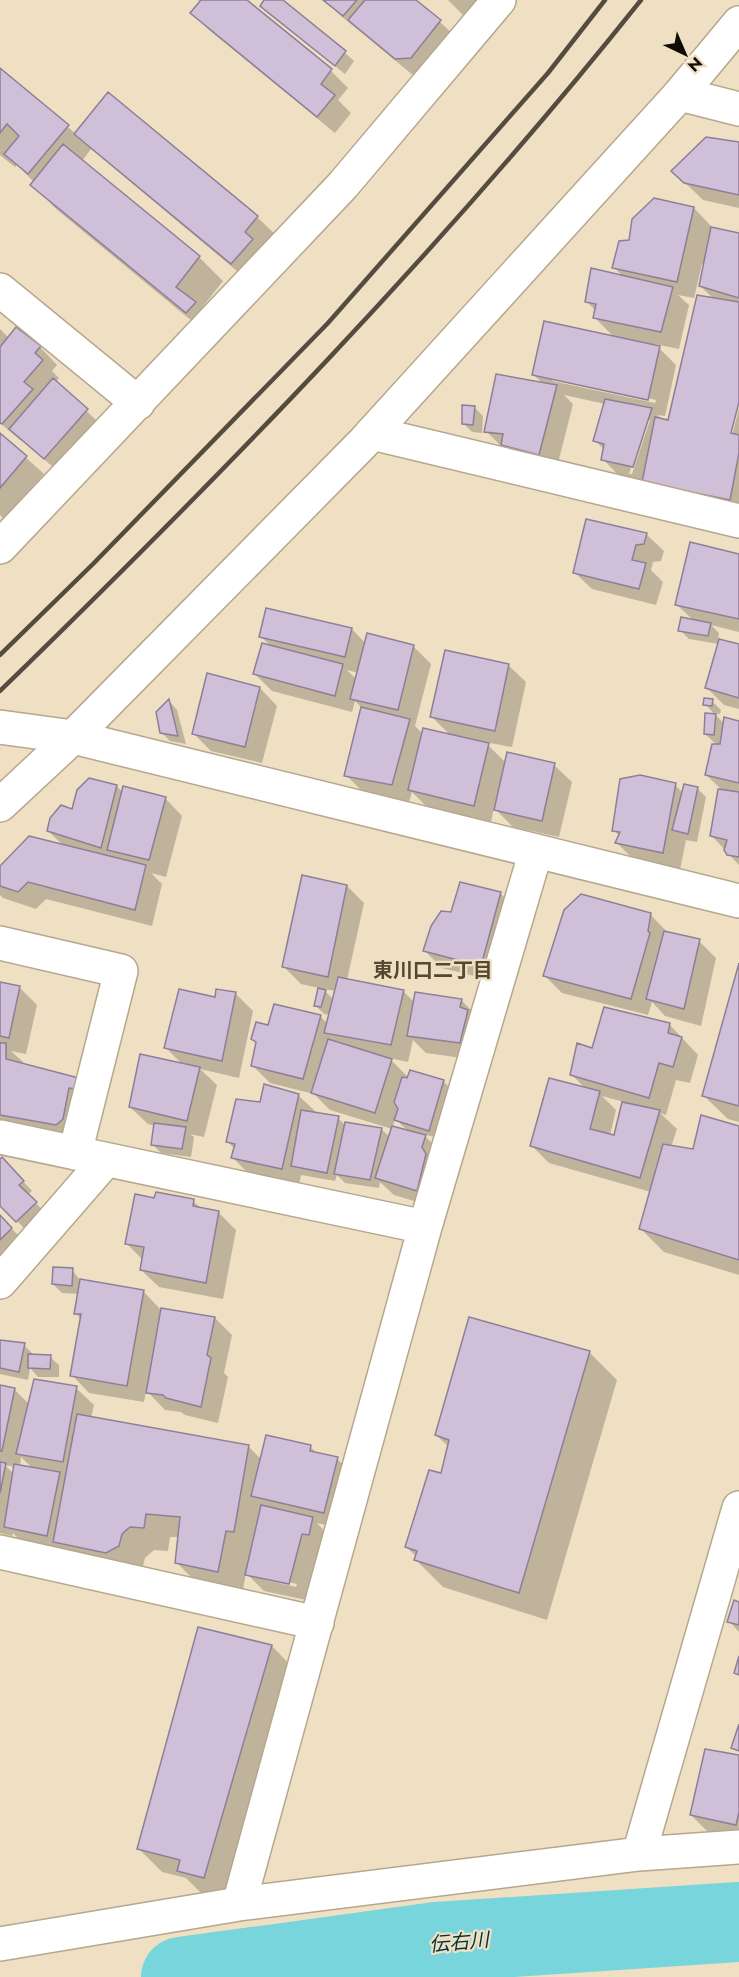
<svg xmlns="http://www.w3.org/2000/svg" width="739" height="1977" viewBox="0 0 739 1977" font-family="Jost,'Noto Sans JP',sans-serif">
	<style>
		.shadow { fill: #0003; fill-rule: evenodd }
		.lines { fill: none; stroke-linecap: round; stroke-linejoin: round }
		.river { stroke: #78d5dc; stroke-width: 80 }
		.building { fill: #d0bfd9; stroke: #8e7e96; stroke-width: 1.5 }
		.street-casing { stroke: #b6a78d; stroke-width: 36 }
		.secondary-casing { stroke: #b6a78d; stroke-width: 36 }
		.street { stroke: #fff; stroke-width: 33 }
		.secondary { stroke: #fff; stroke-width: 33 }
		.rail { stroke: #544c3e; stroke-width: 4.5 }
		.labels { text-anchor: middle; stroke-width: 4.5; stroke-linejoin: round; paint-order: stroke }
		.neighbourhood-label { font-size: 20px; font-weight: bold; fill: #554831; stroke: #efe0c4 }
		.water-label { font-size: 20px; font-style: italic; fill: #053437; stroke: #efe0c4 }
	</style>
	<rect width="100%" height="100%" fill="#efe0c4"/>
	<path class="shadow" d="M198,0H244L331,71L348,88L338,100L351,113L335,133L209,30L192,13L201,3Z
		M266,0H280L345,53L354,61L345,74L270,14L262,6Z
		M325,0H414L440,22L458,39L414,76L341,16Z
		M448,0H492L470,22Z
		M0,70L76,134L257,217L281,240L256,287L91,149L82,161L199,257L223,281L201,309L218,326L210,336L55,208L32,184L34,182L17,165L15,167L0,155Z
		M739,144V208L703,200L673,171Z
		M694,208L711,226L710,229L739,235V396L728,440H731L739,408V520L620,477L603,459L605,450L595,441L605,404L564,395L573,404L556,471L503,448L486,431L543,384L534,375L615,338L594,317L596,311L586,301L623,277L614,267L630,241ZM702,264H705L700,286L714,299L669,422L663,420L657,415L665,416L676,365L655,344L679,349L689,305L678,295L694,298ZM552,378L656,400L655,403L552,381ZM646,420H650L632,474H629Z
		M0,329L9,338L17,329L40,347L57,365L52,371L59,378L55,383L104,427L62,475L21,439L20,440L0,423Z
		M474,407L483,416L482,433L472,432L463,423Z
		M0,434L44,474L5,520L0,515Z
		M646,534L664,551L661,561L653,562L651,570L663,582L656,605L592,589L574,572Z
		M739,555V632L711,625L719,633L718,640L739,646V709L724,705L707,688L719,644L689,639L680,630L694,621L676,604Z
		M352,629L366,644L414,647L431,664L415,726L423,734L451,736L432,717L508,665L526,682L512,747L485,742L506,763L554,765L572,782L559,837L513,827L494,808L491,822L427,807L412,792L409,802L363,792L346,775L362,708L355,701L352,712L272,691L255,674L272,647L261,637ZM347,670L359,673L357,680Z
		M260,688L277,706L262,763L211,751L193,733Z
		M169,701L177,710L186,744L170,741L161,732Z
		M712,701L721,710L720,714L714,713L724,724L739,722V865L711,835L720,788L706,775L717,745L705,734L715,715L705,704Z
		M675,785L683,793L697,788L706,797L697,842L686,840L680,870L634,860L617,843L619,836L614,830Z
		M117,786L123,793L165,798L182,816L166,877L151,873L162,884L152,926L46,899L36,909L3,898L0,895V868L64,846L48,831L73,811Z
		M347,886L364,903L347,980L403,991L414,1002L461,1000L478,1017L477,1060L426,1053L413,1040L408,1062L389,1058L409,1078L443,1081L452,1090L438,1138L423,1134L442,1153L434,1207L394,1195L380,1182L379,1188L345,1183L337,1175L335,1181L301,1175L299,1186L250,1175L233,1158L235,1149L228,1142L261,1104L298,1095L316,1112L338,1118L346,1126L381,1129L390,1137L392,1129L330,1110L314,1094L270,1083L253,1066L257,1044L253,1039L269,1026L320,1016L328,1024L330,1015L324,1014L315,1005L319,988L301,984L284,967ZM323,989L336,991L334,1000ZM395,1119L408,1131L393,1127Z
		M500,893L517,910L499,982L442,968L425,951Z
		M650,914L668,933L699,941L716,958L701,1026L665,1016L652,1002L648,1015L562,993L545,976Z
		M739,969V1122L728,1119L704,1096Z
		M0,983L19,987L37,1005L26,1054L11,1051L23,1062V1065L78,1079L80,1137L0,1128Z
		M235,993L253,1011L239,1078L200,1069L217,1085L204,1137L190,1134L194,1137L191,1157L161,1153L152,1144L155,1126L148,1124L130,1107L182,1064L166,1048L216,999Z
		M669,1024L698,1055L690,1083L676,1080L666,1115L660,1113L677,1129L671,1147L695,1151L739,1127V1275L664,1252L640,1228L651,1192L549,1163L531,1145L586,1089L572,1075L593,1050ZM602,1096L624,1102L615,1137L610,1135L616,1110Z
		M0,1161L11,1168L32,1191L27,1195L45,1212L26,1230L0,1204Z
		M155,1199L193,1201L202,1209L218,1212L236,1230L223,1299L159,1287L141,1270L143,1260L127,1244Z
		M0,1217L20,1237L0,1257Z
		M72,1270L81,1281L143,1291L161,1310L215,1318L232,1335L224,1373L228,1377L218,1423L185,1415L181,1412L165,1410L146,1390L144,1402L89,1393L72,1375L81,1319L76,1314L79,1294L62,1293L53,1284Z
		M0,1342L24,1345L33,1354L32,1356L50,1357L59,1365V1377H38L30,1368L28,1380L0,1374Z
		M589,1352L617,1380L547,1620L443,1587L416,1560L417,1557L406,1547L442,1475L449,1447L436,1435Z
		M0,1386L14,1389L29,1404L76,1388L94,1405L91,1418L249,1447L261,1459L310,1447L318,1454L337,1459L355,1476L342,1529L317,1523L329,1536L306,1600L264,1591L246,1573L242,1595L200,1586L177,1563L179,1537H170L168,1551L154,1550L145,1558L142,1570L23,1544L13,1533L12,1536L0,1533ZM21,1457L33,1469L20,1467ZM5,1465L15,1467L14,1474ZM265,1577L297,1584L296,1587L265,1580Z
		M739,1603V1632L729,1621Z
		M199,1629L272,1646L295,1670L227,1901L202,1894L186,1878L162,1872L139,1849Z
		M739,1757V1839L708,1832L691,1815Z"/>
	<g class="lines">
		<path class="river" d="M181,1977L437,1942L739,1922"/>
	</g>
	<path class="building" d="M201,0H247L332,69L321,84L335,95L317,117L190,13Z
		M264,0H283L346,51L335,66L260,6Z
		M323,0H357L343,16Z
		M365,0H416L441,20L411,58L395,59L348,20Z
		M0,68L69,125L28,174L4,154L19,136L7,124L0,133Z
		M108,92L258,216L245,232L253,239L231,264L74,134Z
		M706,137L739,142V195L684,183L671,171Z
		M63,144L200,256L176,287L196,302L186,313L30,185Z
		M654,198L694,207L677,282L612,268L619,241L629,240L632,219Z
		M711,227L739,233V298L699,286Z
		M591,268L673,287L661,332L593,318L596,304L585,302Z
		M697,295L739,302V402L731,433L739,435V453L730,500L642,482L655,417L668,420Z
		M544,321L660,346L648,400L532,375Z
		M16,327L41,346L35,353L43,360L24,382L33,389L2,424L0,423V347Z
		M496,374L557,385L539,455L501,445L503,434L484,432Z
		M53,378L88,409L44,459L9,429Z
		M605,399L652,408L633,467L601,460L604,444L593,441Z
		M462,405L475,406L473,425L462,424Z
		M0,433L27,456L0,488Z
		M586,519L647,533L644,544L636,545L632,560L646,563L639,589L573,573Z
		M690,542L739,554V619L675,605Z
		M266,608L352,628L345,657L259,637Z
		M681,617L711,623L708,636L678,631Z
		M367,633L414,645L398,710L350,699Z
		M719,639L739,644V698L705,688Z
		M262,643L343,664L335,696L253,674Z
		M445,650L509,664L495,731L430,717Z
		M207,673L260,687L245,747L192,734Z
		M704,698L713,699L712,706L703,705Z
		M169,699L178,736L160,733L156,712Z
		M361,707L410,719L392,785L344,776Z
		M705,713L716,714L714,735L704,734Z
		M724,717L739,721V783L705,775L712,744H720Z
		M423,728L489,743L474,806L408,790Z
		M507,752L555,763L542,821L494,810Z
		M640,775L676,783L663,853L615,843L620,832L612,831L620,779Z
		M89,778L117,785L101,848L47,831L50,818L61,805L72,809L77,790Z
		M684,784L698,787L688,834L672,830Z
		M123,786L166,797L149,860L107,850Z
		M718,789L739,792V857L727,855L724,850L727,840L710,836Z
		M29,836L146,865L135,910L28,882L18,892L0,886V866Z
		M302,875L347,885L328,977L282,967Z
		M460,882L501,892L481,966L423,951L431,926L441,911L451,912Z
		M581,894L651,913L648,931L650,933L631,999L543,976L564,910Z
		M664,931L700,939L684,1009L646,999Z
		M739,963V1106L702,1096Z
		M338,977L404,990L391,1045L324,1033Z
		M0,982L20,986L9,1038L0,1036Z
		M318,988L326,990L321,1007L314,1006Z
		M179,989L215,997L216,989L236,992L222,1061L164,1048Z
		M415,992L462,999L460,1007L468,1010L460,1043L407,1036Z
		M274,1004L321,1015L303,1079L251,1066L256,1042L251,1039L256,1022L268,1025Z
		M604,1007L670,1023L668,1033L682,1037L673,1067L659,1063L649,1098L570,1075L577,1043L592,1048Z
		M328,1039L392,1059L375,1113L311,1093Z
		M0,1043H6V1059L79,1078L76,1089L69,1088L63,1119L56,1125L0,1115Z
		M140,1054L200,1067L187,1121L129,1107Z
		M410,1070L444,1080L429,1131L394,1120L398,1109L394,1102L402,1077L407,1078Z
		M549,1078L600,1091L590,1129L614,1135L622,1102L660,1110L640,1178L530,1146Z
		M264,1084L299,1094L282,1169L231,1158L235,1144L226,1142L236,1099L260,1102Z
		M301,1110L339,1116L327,1173L291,1166Z
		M701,1115L739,1126V1260L639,1229L663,1144L693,1149Z
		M345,1122L382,1128L370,1180L334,1174Z
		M154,1123L186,1127L182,1149L151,1145Z
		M392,1126L426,1135L422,1147L426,1154L417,1191L375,1178Z
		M2,1157L24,1181L19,1185L37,1202L16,1222L0,1206V1159Z
		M156,1192L194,1199L193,1206L219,1211L206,1283L140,1270L144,1247L125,1244L135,1194L154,1198Z
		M0,1215L12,1228L0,1240Z
		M53,1267L73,1268L72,1286L52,1284Z
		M80,1279L144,1290L127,1386L70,1376L81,1314H74Z
		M161,1308L215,1317L207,1355L211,1358L201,1407L166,1398L163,1395L146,1393Z
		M469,1317L590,1351L519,1593L414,1560L417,1551L405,1547L429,1470L441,1473L449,1440L435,1435Z
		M0,1340L25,1343L19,1372L0,1368Z
		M28,1354L51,1355L50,1369L28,1368Z
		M34,1379L77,1386L63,1462L16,1454Z
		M0,1385L15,1388L2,1451H0Z
		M77,1414L249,1445L234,1532L226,1531L218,1572L175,1563L180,1517L146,1514L144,1528L130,1527L122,1534L119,1546L106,1553L53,1542Z
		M266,1435L311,1445L310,1451L338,1457L324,1513L251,1496Z
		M0,1462L6,1463L0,1493Z
		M14,1464L60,1472L47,1536L4,1527Z
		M261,1505L313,1517L309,1535L302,1534L289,1584L245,1575Z
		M734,1600L739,1602V1625L727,1622Z
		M198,1627L272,1645L204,1878L177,1871L180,1860L137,1849Z
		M739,1656V1675L734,1673Z
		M739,1724V1751L731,1748Z
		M705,1749L739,1755V1812L736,1825L690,1815Z"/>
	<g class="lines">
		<g class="street-casing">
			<path id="street" d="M680,94L739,109
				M0,290L138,403
				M372,433L739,521
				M0,547L343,185L499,0
				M0,727L73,737L739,901
				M0,943L121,971L75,1153
				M0,1137L425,1227
				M0,1282L106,1160
				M0,1552L317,1623
				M639,1854L739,1508
				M239,1904L425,1227L536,851
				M0,1944L239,1904L639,1854L739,1847"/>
		</g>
		<g class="secondary-casing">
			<path id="secondary" d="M0,805L73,737L363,443L680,94L739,23"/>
		</g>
		<use href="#street" class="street"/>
		<use href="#secondary" class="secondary"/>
		<path class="rail" d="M0,655L93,564L328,323L548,73L605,0
			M0,691C225,472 445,246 641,0"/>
	</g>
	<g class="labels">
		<g class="neighbourhood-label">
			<text x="433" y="977">東川口二丁目</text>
		</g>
		<g class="water-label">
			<text transform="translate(459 1942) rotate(-5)" y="7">伝右川</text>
		</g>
	</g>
	<g transform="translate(685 54) rotate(136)" stroke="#efe0c4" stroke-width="4.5" paint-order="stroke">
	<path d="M0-4.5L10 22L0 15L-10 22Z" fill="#100b03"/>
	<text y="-9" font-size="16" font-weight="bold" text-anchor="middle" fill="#100b03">N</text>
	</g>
</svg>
